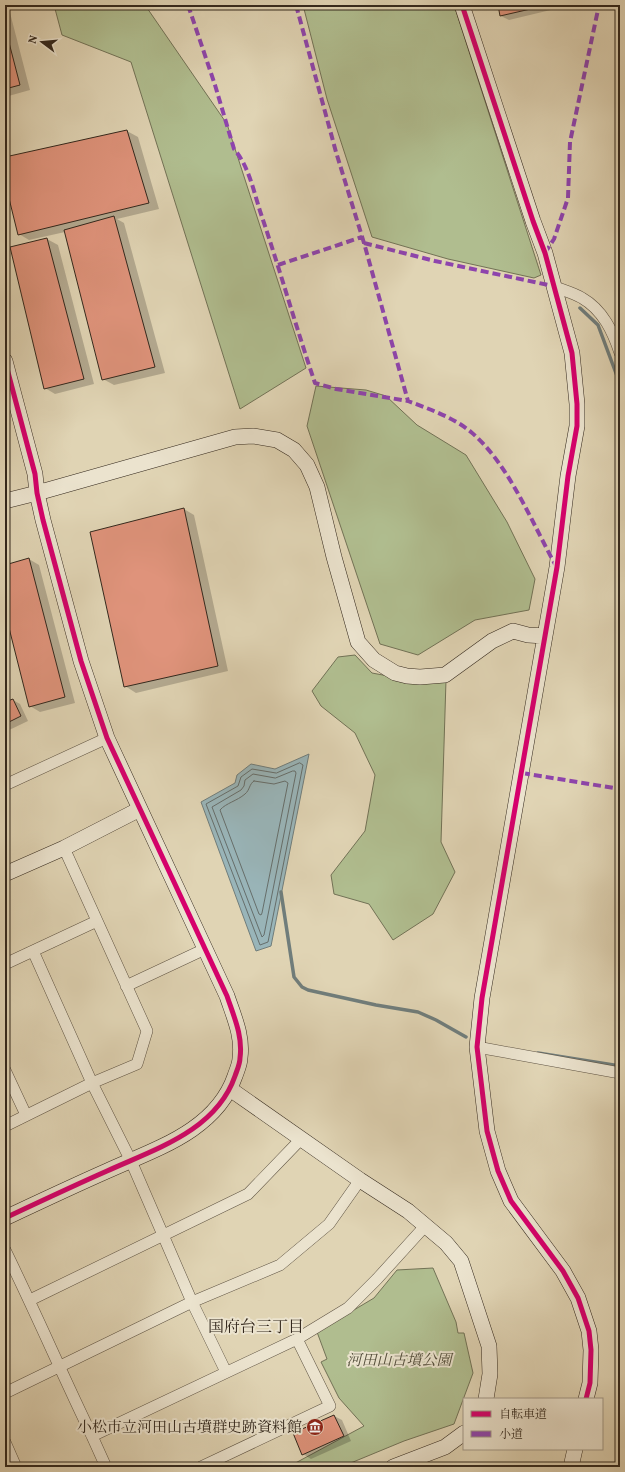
<svg xmlns="http://www.w3.org/2000/svg" width="625" height="1472" viewBox="0 0 625 1472" font-family="Vollkorn,'Noto Serif JP',serif">
	<style>
		.green { fill: #b0bd8f; stroke: #727256 }
		.water { fill: #99b5b9; stroke: #707d7b }
		.shadow { fill: #0003 }
		.lines { fill: none; stroke-linecap: round; stroke-linejoin: round }
		.shore { stroke: #666e6b; stroke-width: 1 }
		.stream { stroke: #707d7b; stroke-width: 3.5 }
		.building { fill: #df937b; stroke: #33281d }
		.street-casing { stroke: #5e5343; stroke-width: 12 }
		.secondary-casing { stroke: #33281d; stroke-width: 16 }
		.street { stroke: #ebe3ce; stroke-width: 11 }
		.secondary { stroke: #ebe3ce; stroke-width: 15 }
		.quiet { stroke: #8e44ad; stroke-width: 4; stroke-dasharray: 8 4; stroke-linecap: butt }
		.cycleway-casing { stroke: #ebe3ce; stroke-width: 8 }
		.cycleway { stroke: #d6006c; stroke-width: 5 }
		.labels { text-anchor: middle; stroke-width: 4; stroke-linejoin: round; paint-order: stroke }
		.park-label { font-size: 15px; font-style: italic; fill: #524d3a; stroke: #ebe3ce }
		.poi-label { font-size: 15px; fill: #33281d; stroke: #ebe3ce; text-anchor: end }
		.neighbourhood-label { font-size: 16px; fill: #33281d; stroke: #ebe3ce }
	</style>
	<rect width="100%" height="100%" fill="#e0d4b4"/>
	<filter id="stains"><feTurbulence type="fractalNoise" baseFrequency=".005" numOctaves="4"/><feColorMatrix values="0 0 0 0 .2 0 0 0 0 .09 0 0 0 0 .02 0 0 0 .5 -.17"/></filter>
	<radialGradient id="worn" r=".72"><stop offset=".6" stop-color="#630" stop-opacity="0"/><stop offset="1" stop-color="#630" stop-opacity=".3"/></radialGradient>
	<path class="green" d="M54,5H145L227,124L306,368L240,409L131,62L62,35Z
		M303,5H454L541,275L534,278L448,259L372,237L327,99Z
		M316,386L366,390L386,396L417,425L466,455L507,522L535,579L529,610L475,620L418,655L380,644L307,426Z
		M355,655L372,673L415,681L446,680L441,842L455,872L433,914L393,940L369,904L334,894L331,875L365,831L375,775L355,733L321,706L312,691L338,657Z
		M433,1268L456,1322L458,1333H464L473,1373L454,1424L404,1441L341,1467H288L364,1426L339,1398L321,1362L327,1359L317,1332L374,1298L397,1270Z"/>
	<path class="water" d="M309,754L271,946L256,951L201,802L235,783L237,775L251,764L275,769Z"/>
	<path class="shadow" d="M5,5H8L30,90L5,97Z
		M499,5H558L559,8L509,20L501,16Z
		M127,131L138,137L159,209L117,219L124,223L165,373L114,385L103,379L65,232L29,240L19,234L5,178V158Z
		M47,239L58,245L94,384L55,394L45,388Z
		M184,509L194,515L228,671L136,693L125,686Z
		M29,559L39,565L75,703L40,712L30,706L5,608V566Z
		M13,700L20,704L28,721L5,732V703Z
		M334,1416L342,1420L351,1441L311,1459L303,1454L294,1433Z"/>
	<g class="lines">
		<path class="shore" d="M300,763L303,765L268,942L260,945L206,804L238,786L241,777L252,769L276,773Z
			M293,771H295L296,773L264,935L262,937L212,807L241,790L244,786L245,780L253,774L275,778Z
			M254,781L274,784L285,781L288,783L262,913L261,915L259,914L220,810C226,803 237,801 245,794C250,790 249,784 254,781Z"/>
		<path class="stream" d="M580,308L598,325L620,384
			M281,892L294,977L302,987L308,990L376,1005L418,1012L436,1020L466,1037
			M538,1053L620,1066"/>
	</g>
	<path class="building" d="M498,5H548L500,16Z
		M5,27L20,85L5,89Z
		M127,130L149,203L18,235L5,182V157Z
		M114,216L155,367L102,380L64,230Z
		M47,238L84,379L44,389L10,247Z
		M184,508L218,666L124,687L90,532Z
		M29,558L65,697L29,707L5,612V565Z
		M13,699L21,716L5,724V702Z
		M334,1415L344,1436L302,1455L293,1433Z"/>
	<g class="lines">
		<g class="street-casing">
			<path id="street" d="M553,286C562,290 574,293 582,298C603,310 613,332 620,353
				M5,785L107,738
				M33,951L92,1083L131,1161L192,1302L226,1372
				M5,964L97,921
				M126,986L205,949
				M477,1047L620,1073
				M5,1070L26,1115
				M5,1126L92,1083L137,1064L147,1031L64,848
				M5,1250C35,1311 62,1374 92,1436L297,1339L348,1308L377,1279L426,1225
				M30,1300L248,1194L301,1139
				M5,1393L192,1302L280,1265L329,1224L360,1180
				M92,1436L106,1467
				M5,1442L16,1467
				M201,1467L330,1406L297,1339"/>
		</g>
		<g class="secondary-casing">
			<path id="secondary" d="M462,5L533,221L545,253L572,353L577,404V426L568,476L557,567L482,998L477,1047L487,1131L498,1171L511,1201L563,1271L578,1298L589,1331L591,1350L590,1383L586,1399
				M5,361L35,474L37,493L43,520L81,661L107,738L227,996C234,1017 243,1036 240,1058C240,1064 237,1070 235,1076C216,1131 155,1149 107,1171C73,1186 39,1202 5,1218
				M5,501L37,493L235,437L253,436L277,440L294,450L307,465L317,487L334,557L358,642L374,660L395,673L407,676L420,677L445,675L492,641L513,631L528,635L545,636
				M5,874L64,848L140,809
				M230,1089L360,1180L408,1211L446,1243L461,1261L489,1346L490,1374L486,1399
				M393,1467L445,1447L464,1433
				M571,1467L575,1449"/>
		</g>
		<use href="#street" class="street"/>
		<use href="#secondary" class="secondary"/>
		<path class="quiet" d="M188,5L215,85L234,149C249,166 254,193 261,214C280,270 296,327 315,383L336,389L408,401
			M296,5L336,152L364,243L408,401C429,409 453,417 471,432C509,464 532,523 556,566
			M364,243L435,261L553,286
			M545,253L554,239L568,198L570,142L599,5
			M278,265L362,237
			M522,773L620,789"/>
		<g class="cycleway-casing">
			<path id="cycleway" d="M462,5L533,221L545,253L572,353L577,404V426L568,476L557,567L482,998L477,1047L487,1131L498,1171L511,1201L563,1271L578,1298L589,1331L591,1350L590,1383L586,1399
				M5,361L35,474L37,493L43,520L81,661L107,738L227,996C234,1017 243,1036 240,1058C240,1064 237,1070 235,1076C216,1131 155,1149 107,1171C73,1186 39,1202 5,1218"/>
		</g>
		<use href="#cycleway" class="cycleway"/>
	</g>
	<defs>
		<g id="museum-disc" transform="scale(0.9)"><circle r="9.5" fill="#8f2418" stroke="#ebe3ce"/><path d="M0-6L6-3V-2H-6V-3ZM-5-1h2V3h-2ZM-1-1h2V3h-2ZM3-1h2V3H3ZM-6 4H6V6H-6Z" fill="#fff"/></g>
	</defs>
	<g fill-rule="evenodd">
		<use href="#museum-disc" x="315" y="1427"/>
	</g>
	<g class="labels">
		<g class="park-label">
			<text x="399" y="1365">河田山古墳公園</text>
		</g>
		<g class="poi-label">
			<text x="302" y="1432">小松市立河田山古墳群史跡資料館</text>
		</g>
		<g class="neighbourhood-label">
			<text x="256" y="1332">国府台三丁目</text>
		</g>
	</g>
	<rect width="625" height="1472" fill="none" stroke="#e0d4b4" stroke-width="20"/>
	<rect x="6" y="6" width="613" height="1460" fill="none" stroke="#33281d" stroke-width="2"/>
	<rect x="10" y="10" width="605" height="1452" fill="none" stroke="#33281d"/>
	<rect x="463" y="1398" width="140" height="52" fill="#ebe3ce" stroke="#a19887"/>
	<rect x="471" y="1411" width="20" height="6" fill="#d6006c" stroke="#a19887"/>
	<text x="499" y="1418" font-size="12" fill="#33281d">自転車道</text>
	<rect x="471" y="1431" width="20" height="6" fill="#8e44ad" stroke="#a19887"/>
	<text x="499" y="1438" font-size="12" fill="#33281d">小道</text>
	<g transform="translate(42 42) rotate(286)" stroke="#ebe3ce" stroke-width="3" paint-order="stroke">
	<path d="M0-3L7 15L0 10L-7 15Z" fill="#33281d"/>
	<text y="-6" font-size="11" font-weight="bold" text-anchor="middle" fill="#33281d">N</text>
	</g>
	<rect width="100%" height="100%" filter="url(#stains)"/>
	<rect width="100%" height="100%" fill="url(#worn)"/>
</svg>
